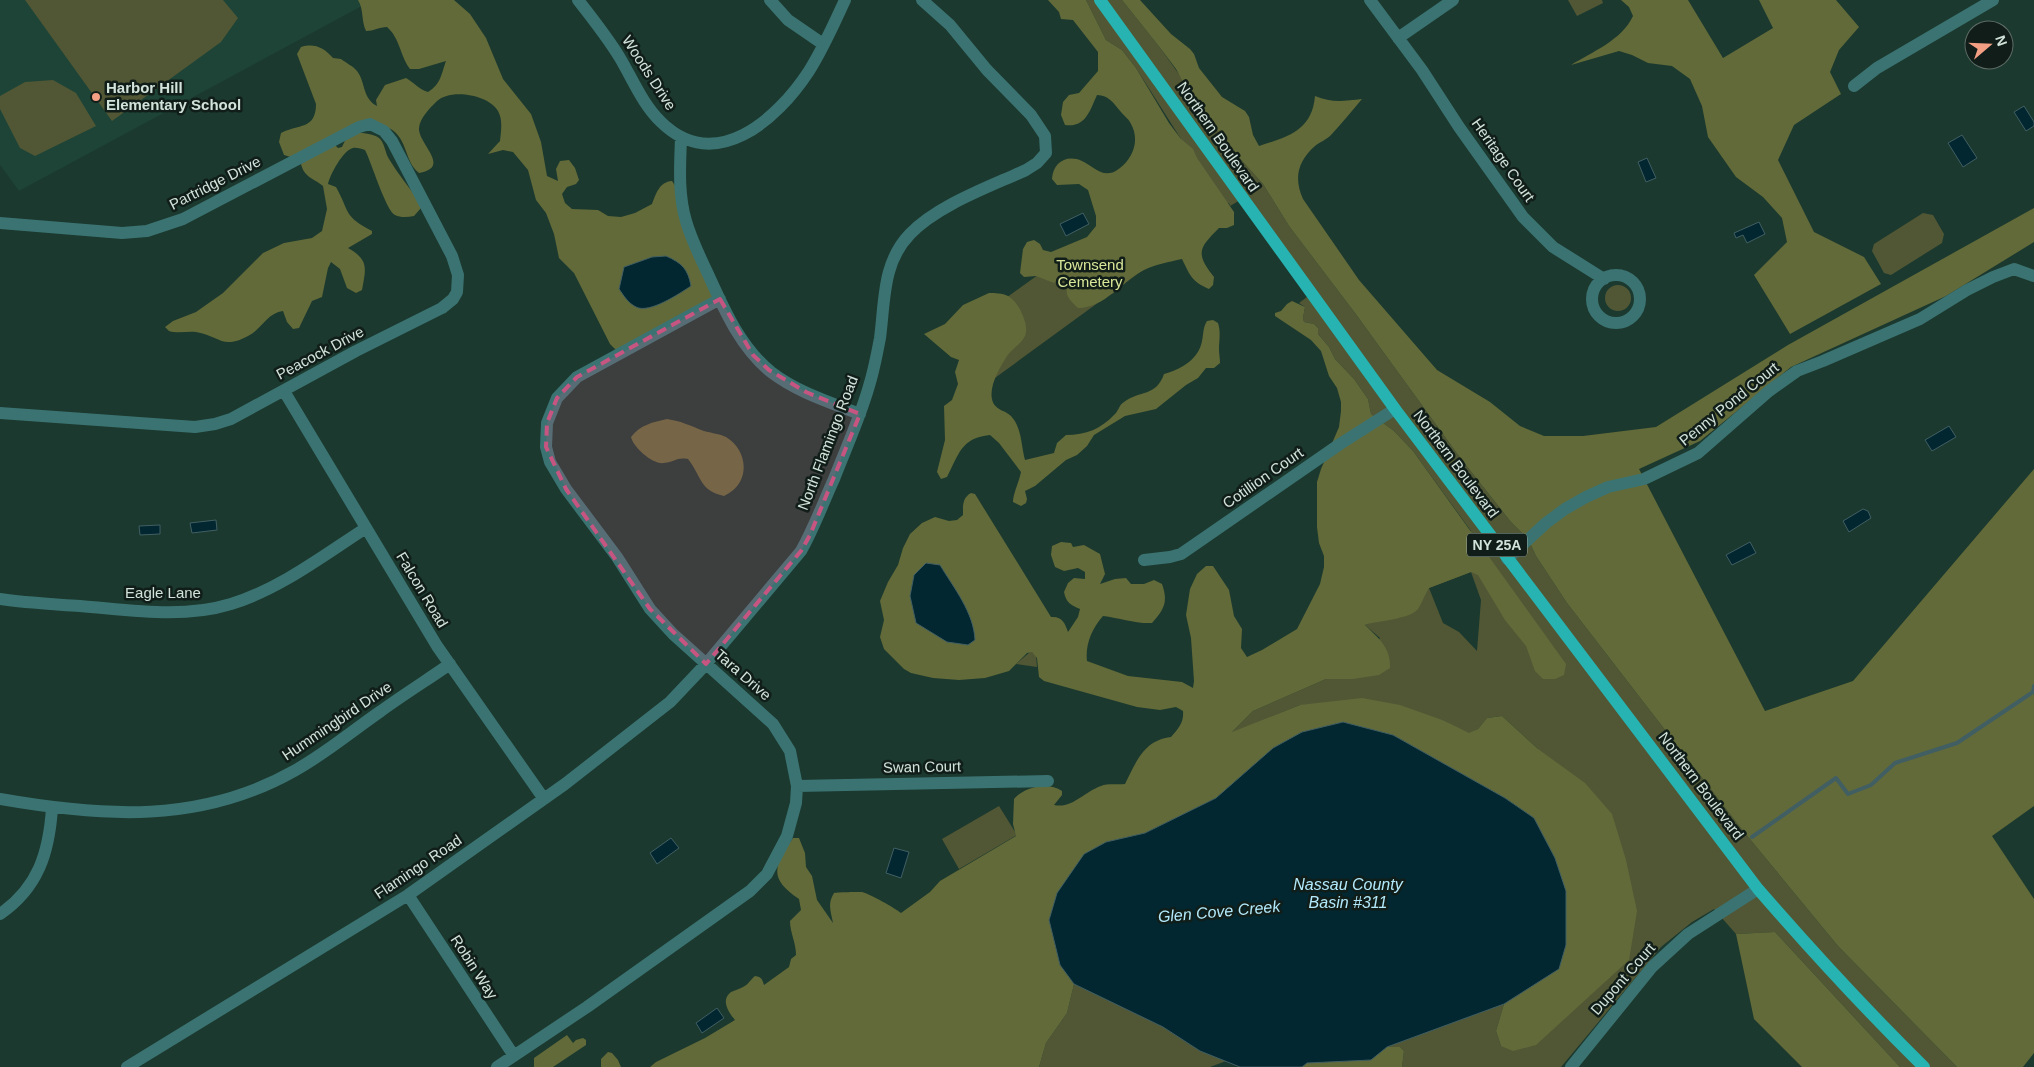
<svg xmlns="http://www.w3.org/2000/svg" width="2034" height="1067" viewBox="0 0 2034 1067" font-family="Helvetica,sans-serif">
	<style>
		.built { fill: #1d4436 }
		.green { fill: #515735; fill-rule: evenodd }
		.forest { fill: #626a39 }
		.water { fill: #032730; stroke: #415f63 }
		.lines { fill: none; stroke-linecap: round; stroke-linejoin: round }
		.stream { stroke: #415f63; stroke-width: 4 }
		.minor { stroke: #3b7372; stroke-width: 12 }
		.major { stroke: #27b3b1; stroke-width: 12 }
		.marked { fill: #c75581; fill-opacity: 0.2; stroke: #c75581; stroke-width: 4; stroke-dasharray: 10 6; stroke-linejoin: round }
		.poi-dot { fill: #f39f84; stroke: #101d18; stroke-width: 2 }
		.labels { text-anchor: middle; stroke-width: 5; stroke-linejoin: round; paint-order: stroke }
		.shield { fill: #101d18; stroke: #98a8a0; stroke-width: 1 }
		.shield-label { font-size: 14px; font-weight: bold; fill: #d2e3db }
		.street-label { font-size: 15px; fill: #d2e3db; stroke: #101d18 }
		.poi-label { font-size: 15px; font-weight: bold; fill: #d2e3db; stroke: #101d18; text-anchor: start }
		.park-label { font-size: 15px; fill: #dae698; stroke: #101d18 }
		.water-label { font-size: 16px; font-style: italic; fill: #b2e9fb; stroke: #101d18 }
	</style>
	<rect width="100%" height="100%" fill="#1b392e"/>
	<path class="built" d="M0,0H373L19,191L0,165Z"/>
	<path class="green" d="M25,0H223L238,18L221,42L112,121Z
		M1086,0H1122L1161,49L1234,152L1263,184L1289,226L1355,313L1461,459L1511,522L1528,539L1536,556L1567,603L1740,827L1838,946L1957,1067H1900L1775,932L1736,934L1714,909L1692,922L1661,947L1561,1067H1402L1404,1051L1400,1047H1387L1504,1004L1496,1031L1501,1046L1538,749L1502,716L1487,718L1478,729L1469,734L1445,721L1300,705L1231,733L1253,711L1326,679H1353L1380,638L1365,625L1378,620L1402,617L1400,586L1471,531L1413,451L1394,431L1371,414L1368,399L1354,379L1335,359L1329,347L1318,334V328L1314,324L1304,322L1303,318L1305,307L1299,303L1311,294L1242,199L1230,206L1229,203L1143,270L988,383L952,337L1146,197L1181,139L1136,68L1122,50L1106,40ZM1471,572L1481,600L1477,651L1459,632L1443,623L1429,588Z
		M1568,0H1602L1603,3L1577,16Z
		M53,80L76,93L96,126L35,156L20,148L0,109V96L25,82Z
		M1923,213L1933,215L1944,234L1942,243L1891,275L1884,273L1872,251L1874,244Z
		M1605 298a13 13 0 1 1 26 0a13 13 0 1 1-26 0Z
		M1030,652H1032L1036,655L1037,667L1016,664Z
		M999,806L1017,835L959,869L942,839Z
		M1074,984L1163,1027L1200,1051L1226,1061L1210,1067H1039L1046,1043L1067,1013Z"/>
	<path class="forest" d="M358,0H454L470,14L486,38L503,79L531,114L541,142L547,176L558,181L556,169L560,161L569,160L575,168L579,180L576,184L567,187L562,194L565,203L572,209L598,210L608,216L621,217L635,213L652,204C656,194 659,182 672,181C681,192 682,210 687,224C696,250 708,274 720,299L620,354L610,344L574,273L559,258L554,234L546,213L536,200L528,170L513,152L503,150L488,154L500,141C501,131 503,120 498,111C488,94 449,88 436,102C429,109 420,118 419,128C418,144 452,167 419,173C403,161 409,134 384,126L379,129C374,128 368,125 363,124C350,123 337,132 335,145L338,148L342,147L349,132C356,132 373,133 379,138C385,143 385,153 389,159C398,174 409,187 419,201L421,208L414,216C408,217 401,218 395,215C386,211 371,161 365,150C362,149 356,147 353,148C343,150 330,175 328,184L336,187C350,212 343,216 372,231V234L348,248C369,260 366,268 362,290L356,293L347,288L340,269L331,262L328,268L322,297L312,301L299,328L293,329L287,322L283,311C267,313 262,329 248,336C222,350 220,336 196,332C187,331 178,334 169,331L165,327L173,321L196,312L223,293L263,253L284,243L312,238L322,231L327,209L323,186C313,178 304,177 301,164L311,156L294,158L284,155L279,142L281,133C298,124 316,130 316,104L297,54L301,47C315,43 324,48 333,58L341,59C346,63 353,66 357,71C366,83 362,98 377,106L376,100L385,85L406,78C415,83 418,89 428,92C441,84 441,75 446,61L419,69H410C400,56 400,38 387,27C379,27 374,31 366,31C361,20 364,10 358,0Z
		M1048,0H1086L1106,40L1122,50L1136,68L1169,123L1181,139L1193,149L1197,158L1234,212V225L1227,228H1219C1199,248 1195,253 1214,277L1213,285L1209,289C1191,281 1190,275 1182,259C1169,262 1156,264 1144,270C1122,281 1105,308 1078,308C1065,296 1064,293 1071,277L1054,283L1036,276L1024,277L1020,273L1023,249L1027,242L1034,240L1040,244L1043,250L1051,252L1087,237L1096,226V216L1088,190L1079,184L1057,185L1052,179C1053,163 1066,154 1082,161C1095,167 1104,181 1120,168C1133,158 1140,140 1131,124C1129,119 1124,116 1121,112C1114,104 1109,95 1097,95C1090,110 1086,128 1065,125L1061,115L1063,102L1069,95L1079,93L1098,71V52L1073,20L1061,19L1059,12Z
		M1122,0H1140L1171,34L1190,49L1194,54L1199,68L1222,97L1245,111L1249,117L1253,135L1259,146C1287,137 1312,131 1315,96C1331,103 1344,101 1362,99C1352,111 1342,123 1331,135C1326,140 1320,142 1315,146C1297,162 1294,179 1303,199L1359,280L1437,370L1490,402L1520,426L1544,436H1583L1656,427L1788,345L2034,208V242L1946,296L1791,367L1700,441L1639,469L1765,711L1853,681L2034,469V806L1992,836L2034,899V1053L2023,1067H1957L1838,946L1740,827L1567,603L1536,556L1528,539L1511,522L1461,459L1355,313L1289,226L1263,184L1234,152L1189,93L1176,69L1161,49Z
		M1621,0H1688L1723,58L1773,28L1759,0H1836L1859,27L1839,50L1830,72L1841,94L1794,125L1778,160L1814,232L1864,257L1881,284L1790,334L1754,275L1787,242L1782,218L1763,197L1736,177L1708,137L1702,106L1690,79L1672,66L1648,63L1632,55L1619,51L1571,65C1592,52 1622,40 1633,16L1629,7Z
		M989,293C995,293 1002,293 1008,296C1018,301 1030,325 1025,336C1021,344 1012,349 1007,356C1000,367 989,386 992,399C994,410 1005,410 1011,416C1022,428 1021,445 1025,460L1054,453L1057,443L1066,435C1086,435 1101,429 1115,414C1119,410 1119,405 1124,402C1140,390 1156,397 1164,374C1179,370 1196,361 1201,345C1204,336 1202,329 1207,321L1213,320L1218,323C1221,332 1219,341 1219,349C1219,354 1220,358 1220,363L1214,368H1206L1198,378L1186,385L1156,409L1125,416L1094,435L1087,446L1077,455L1066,460L1035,486L1025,491L1027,499L1026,503L1021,506L1013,502C1013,494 1019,482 1021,472L999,443L990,435C961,438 959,454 947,477L941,479L937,472L945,440L944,406L952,400L958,384L955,372L959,360L951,357L924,334L945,324L963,305Z
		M1292,301L1305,307L1303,318L1304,322L1314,324L1318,328V334L1329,347L1335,359L1354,379L1368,399L1371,414L1394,431L1413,451L1566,664L1564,675L1555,679H1543L1535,671L1526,646L1505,620L1478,575L1471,572L1429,588C1425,594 1422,603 1418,609C1408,620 1380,620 1365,625C1378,638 1391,647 1390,668L1379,675L1353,679H1326L1253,711L1232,732L1300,705L1362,698L1400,705L1445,721L1469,733L1478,729L1487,718L1502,716L1538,749L1585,783L1612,814L1626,860L1637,911L1629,960L1536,1045L1513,1051L1501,1046L1496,1031L1504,1004L1559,969L1566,945V891L1555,858L1534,818L1505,798L1393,735L1343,722L1302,732L1273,748L1216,798L1145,833L1106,842L1049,920L1060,965L1074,984L1067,1013L1046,1043L1039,1067H650L656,1062L705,1038L735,1020C729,1013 720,1000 731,992C735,990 740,989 743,987C748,985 750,980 755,976C762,977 762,979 764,985L789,967L791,959L796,955C796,942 790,933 790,921L801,910L799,899C768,878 774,866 793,838H799L805,853L806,867L812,876L817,900L833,923C831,912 827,904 834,893C839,892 858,892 862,892C870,894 895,908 901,913L930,892L940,881L1016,836L1013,824L1014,799C1024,787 1048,781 1062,791V795L1054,805C1072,809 1084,792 1101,786C1108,783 1117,785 1125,784C1136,762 1144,740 1171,737C1179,728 1184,722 1183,711L1176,707L1160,710L1137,707L1044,681L1039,677L1037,658L1032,652L1027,653L1009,671L985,678L959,680L933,678L911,673L904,669L884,649L880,637L884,620L880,601L888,582L898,565L903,548L910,534L922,523L935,517L949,521L957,520L963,515C963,506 962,498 971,493L975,494L1051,617C1062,616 1065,623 1068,632L1078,617L1080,609C1070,605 1066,602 1064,592L1068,583L1074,578L1085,579V572L1078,568L1064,571L1055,567L1051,555L1052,546L1061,542L1071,543L1073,547L1084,545L1100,554L1105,574L1100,584L1115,579L1126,578L1131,584H1144L1154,580L1162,584C1168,601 1165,609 1152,623C1136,624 1120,618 1103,616C1092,628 1085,645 1087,661L1128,676L1182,682L1193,688L1194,681L1191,638L1186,615L1190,589L1197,574L1206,566H1213L1229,590L1234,616L1242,629L1241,648L1247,657L1262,650L1297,629L1320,584L1324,567V556L1319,543L1317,527V482L1321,469L1339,427L1341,411V402L1337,388L1329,376L1321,351L1311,340L1275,316V313L1281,311L1287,304Z
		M667,419C681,421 691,426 704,431C711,433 720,434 726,437C739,445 746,459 743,474C740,485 734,491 724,496C699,490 702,477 688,459C676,457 675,462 664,463C653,465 633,447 631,437C640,425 653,422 667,419Z
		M1775,932L1900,1067H1802L1754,1019L1736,934Z
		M567,1035L573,1043L576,1040L583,1038L586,1040V1045L553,1067H534V1058Z
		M1387,1047H1400L1404,1051L1402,1067H1302L1307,1063L1370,1060Z
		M608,1052L612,1053L618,1060L621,1067H601V1059Z"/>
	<path class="water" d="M2024,106L2034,122V126L2026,131L2014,112Z
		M1962,135L1977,158L1963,167L1948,143Z
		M1647,158L1656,178L1646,182L1638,162Z
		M1083,213L1089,224L1066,236L1060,224Z
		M1759,222L1765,234L1747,243L1743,235L1736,238L1734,233Z
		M666,256C682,263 688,269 691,286C679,294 649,314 636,307C628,303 624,296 619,289L624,267L652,257Z
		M1949,426L1956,437L1932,451L1925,440Z
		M1863,509L1868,511L1871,518L1849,532L1843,521Z
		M216,520L217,530L192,533L190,523Z
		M160,525V534L140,535L139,526Z
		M1750,542L1756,553L1732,565L1726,555Z
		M926,563L940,565C954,588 974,613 975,640L968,645L947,642L916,623L910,596L914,575Z
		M1343,722L1393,735L1505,798L1534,818L1555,858L1566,891V945L1559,969L1504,1004L1387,1047L1371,1060L1307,1063L1302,1067H1240L1200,1051L1163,1027L1074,984L1060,965L1049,920L1057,893L1084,854L1106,842L1145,833L1216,798L1273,748L1302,732Z
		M671,838L679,848L657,864L650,853Z
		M894,848L909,852L901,878L886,873Z
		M717,1008L724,1018L702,1033L696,1023Z"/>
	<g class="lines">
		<path class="stream" d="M1752,837L1836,778L1848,794L1871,785L1895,763L1957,743L2033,692L2034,686"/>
		<path class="minor" d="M578,0C593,19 608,38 620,58C633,80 643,105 661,122C715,175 777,120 809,71C823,49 834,24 845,0
			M770,0L788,20L823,44
			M1370,0L1422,70L1459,127L1523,217L1553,247L1604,279
			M1398,38L1453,0
			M1854,86L1877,68L1993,0
			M681,138C680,166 678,194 686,221C691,239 700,257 708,274C724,309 740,347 771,372C797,392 829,402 860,414
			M0,223L122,233L147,231L183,219L359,127L370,124L384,131L392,141L452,256L458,275L457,292L453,299L442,308L356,351L231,419L215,424L195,427L0,413
			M1592 299a24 24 0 1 1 48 0a24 24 0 1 1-48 0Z
			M284,391L437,646L544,799
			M1507,559L1546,523L1565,509L1586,497L1608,487L1644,479L1698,453L1769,391L1797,371L1823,361L1920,319L1967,290L1993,277L2014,269L2034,276
			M1144,560L1170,557L1181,554L1340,444L1395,409
			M0,599C26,603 53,604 80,606C130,610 182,619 231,604C280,589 324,555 366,528
			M797,786L1048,781
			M0,799C103,817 200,824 294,771C325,754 352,731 381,711C403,695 427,680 450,664
			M408,895L514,1056
			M0,914C38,888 49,853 52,808
			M127,1067L408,895L565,784L670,702L706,664L801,551C814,528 823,503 834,479C846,448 860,418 869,386C874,370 877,354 880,338C885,301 882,263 910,234C938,205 989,187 1026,170L1037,163L1046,153L1045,136L1031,115L987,70L950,25L922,0
			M497,1067L587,1007L750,891L767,874L787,836L796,803L797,786L790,751L773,724L673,634L650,609L617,557L566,489L550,462L546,447L547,423L557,398L577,377L720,299
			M1571,1067L1652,967L1688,934L1758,889"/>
		<path class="major" d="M1100,0L1395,409L1758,889C1811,950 1866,1010 1924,1067"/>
	</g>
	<path class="marked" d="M720,299L753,355L769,370L806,392L860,414L810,535L801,551L706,664L650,609L566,489L546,447L547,423L557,398L577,377Z"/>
	<circle class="poi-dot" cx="96" cy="97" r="5"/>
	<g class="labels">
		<rect class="shield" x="1467" y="533.5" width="60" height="23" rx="4"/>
		<g class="shield-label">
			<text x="1497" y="550">NY 25A</text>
		</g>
		<g class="street-label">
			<text transform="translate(649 73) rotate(57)" y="5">Woods Drive</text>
			<text transform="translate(1218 137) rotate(55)" y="5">Northern Boulevard</text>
			<text transform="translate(1503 160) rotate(55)" y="5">Heritage Court</text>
			<text transform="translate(215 183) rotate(-27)" y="5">Partridge Drive</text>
			<text transform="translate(320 353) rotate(-28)" y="5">Peacock Drive</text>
			<text transform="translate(1729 404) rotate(-39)" y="5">Penny Pond Court</text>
			<text transform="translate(828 443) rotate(-69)" y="5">North Flamingo Road</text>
			<text transform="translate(1456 464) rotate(53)" y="5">Northern Boulevard</text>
			<text transform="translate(1263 478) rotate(-35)" y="5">Cotillion Court</text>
			<text transform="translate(422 590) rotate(59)" y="5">Falcon Road</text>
			<text x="163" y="598">Eagle Lane</text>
			<text transform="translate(743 675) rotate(41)" y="5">Tara Drive</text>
			<text transform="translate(337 721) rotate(-34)" y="5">Hummingbird Drive</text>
			<text transform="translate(922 767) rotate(-1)" y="5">Swan Court</text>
			<text transform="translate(1701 786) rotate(53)" y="5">Northern Boulevard</text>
			<text transform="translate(418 867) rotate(-34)" y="5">Flamingo Road</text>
			<text transform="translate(474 967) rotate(57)" y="5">Robin Way</text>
			<text transform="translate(1623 979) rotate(-49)" y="5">Dupont Court</text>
		</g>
		<g class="poi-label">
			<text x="106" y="93">Harbor Hill<tspan x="106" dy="17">Elementary School</tspan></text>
		</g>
		<g class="park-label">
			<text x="1090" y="270">Townsend<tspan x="1090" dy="17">Cemetery</tspan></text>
		</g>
		<g class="water-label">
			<text x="1348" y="890">Nassau County<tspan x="1348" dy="18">Basin #311</tspan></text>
			<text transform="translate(1219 911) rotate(-5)" y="6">Glen Cove Creek</text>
		</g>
	</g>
	<g transform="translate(1989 45) rotate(71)"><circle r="24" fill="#101d18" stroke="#5e6c66"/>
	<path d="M0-4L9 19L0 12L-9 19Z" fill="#f39f84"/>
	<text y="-8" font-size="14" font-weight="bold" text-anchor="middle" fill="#d2e3db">N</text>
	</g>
</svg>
